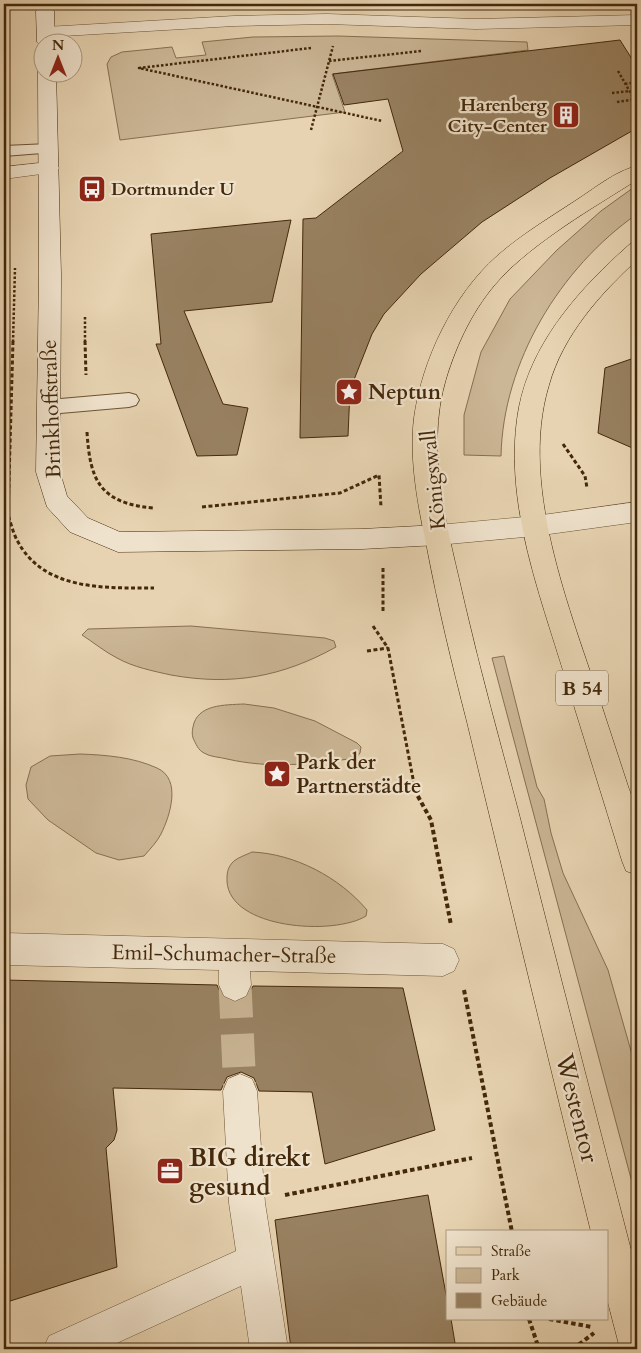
<svg xmlns="http://www.w3.org/2000/svg" width="641" height="1353" viewBox="0 0 641 1353" font-family="Cardo,serif">
	<style>
		.green { fill: #cbb695; stroke: #876f50 }
		.building { fill: #988161; stroke: #43280a }
		.lines { fill: none; stroke-linecap: round; stroke-linejoin: round }
		.street-tunnel { stroke: #c6b190; stroke-width: 33; stroke-dasharray: 33 16; stroke-linecap: butt }
		.lane-casing { stroke: #6c5334; stroke-width: 2 }
		.street-casing { stroke: #6c5334; stroke-width: 1 }
		.secondary-casing { stroke: #43280a; stroke-width: 1 }
		.primary-casing { stroke: #43280a; stroke-width: 1 }
		.path-far2 { stroke: #43280a; stroke-width: 2.5; stroke-dasharray: 2.5 2; stroke-linecap: butt }
		.path-far1 { stroke: #43280a; stroke-width: 3; stroke-dasharray: 4 2.5; stroke-linecap: butt }
		.path { stroke: #43280a; stroke-width: 4; stroke-dasharray: 4.5 3; stroke-linecap: butt }
		.lane { fill: #efe2cc; fill-rule: evenodd }
		.street { fill: #efe2cc; fill-rule: evenodd }
		.secondary { fill: #efe2cc; fill-rule: evenodd }
		.primary { fill: #e7d3b1; fill-rule: evenodd }
		.path-bridge { stroke: #43280a; stroke-width: 2.5; stroke-dasharray: 2.5 2; stroke-linecap: butt }
		.labels { text-anchor: middle; stroke-width: 4.5; stroke-linejoin: round; paint-order: stroke }
		.far-poi-label { font-size: 18px; font-weight: bold; fill: #43280a; stroke: #efe2cc; text-anchor: end }
		.shield { fill: #efe2cc; stroke: #776044; stroke-width: 1 }
		.shield-label { font-size: 20px; font-weight: bold; fill: #43280a }
		.poi-label { font-size: 21px; font-weight: bold; fill: #43280a; stroke: #efe2cc; text-anchor: start }
		.street-label { font-size: 21px; fill: #43280a; stroke: #efe2cc }
		.near-street-label { font-size: 25px; fill: #43280a; stroke: #efe2cc }
		.near-poi-label { font-size: 25px; font-weight: bold; fill: #43280a; stroke: #efe2cc; text-anchor: start }
	</style>
	<rect width="100%" height="100%" fill="#e7d3b1"/>
	<filter id="stains"><feTurbulence type="fractalNoise" baseFrequency=".004" numOctaves="4"/><feColorMatrix values="0 0 0 0 .2 0 0 0 0 .09 0 0 0 0 .02 0 0 0 .5 -.17"/></filter>
	<radialGradient id="worn" r=".72"><stop offset=".6" stop-color="#630" stop-opacity="0"/><stop offset="1" stop-color="#630" stop-opacity=".3"/></radialGradient>
	<path class="green" d="M338,36L527,42L528,50L332,74L345,112L120,140L107,64L111,57L122,52L172,47L176,58L206,55L202,42L253,37Z
		M637,185V214C560,268 503,362 501,456L464,455V415L481,352L510,299L557,250L601,211Z
		M191,626L325,638L334,641L336,647C282,677 232,686 171,675C153,671 133,667 117,658C105,652 93,642 82,635L88,629Z
		M504,656L537,787L544,799L551,833L563,873L608,970L637,1072V1201L492,658Z
		M244,704L274,708L315,721L357,743L361,747L360,753L356,758C312,764 271,769 227,759C220,757 210,757 204,753C198,750 196,744 193,738C192,734 192,732 193,727C197,704 225,705 244,704Z
		M80,754C106,755 133,757 157,768C182,779 170,816 161,834C157,842 150,849 144,856L119,860L96,853L48,820L28,799L26,785L31,767L50,756Z
		M252,852C295,854 339,877 367,910L366,916C334,936 229,929 227,881C227,874 227,869 232,863C236,858 246,855 252,852Z"/>
	<path class="building" d="M620,40L637,67V128L550,178L482,222L421,274L384,314L372,334L350,390L348,436L300,438L303,219L316,218L403,151L388,99L344,105L333,74Z
		M291,220L272,302L184,311L223,404L248,408L237,455L197,456L156,344H161L151,234Z
		M637,357V450L598,433L605,368Z
		M4,980L217,985L222,997L234,1003L247,998L253,986L403,988L435,1130L325,1164L312,1092L259,1091L254,1078L241,1072L227,1077L221,1090L113,1088L117,1130L114,1140L106,1148L117,1267L4,1303Z
		M428,1195L447,1300V1319H451L456,1349H291L275,1220Z"/>
	<g class="lines">
		<path class="street-tunnel" d="M235,985L240,1091"/>
		<g class="lane-casing">
			<path id="lane" d="M49,144L55,146L57,149L55,152L4,156V146Z
				M129,393L136,395L139,400L136,405L129,407L49,414L42,412L39,407L42,402L49,400Z"/>
		</g>
		<g class="street-casing">
			<path id="street" d="M327,14L476,19L637,15V25L476,29L327,24L234,26L46,37L40,36L37,32L40,28L46,27L234,16Z
				M49,162L56,164L59,168L56,172L4,179V167Z
				M637,502V522L535,536L438,545L429,542L425,535L429,528L438,525L535,516Z
				M4,933L443,944L454,949L459,960L454,971L443,976L250,971L251,985L246,996L235,1001L224,996L219,985V970L4,965Z
				M240,1074L252,1079L257,1091L265,1203L288,1349H250L241,1286L104,1349H43L49,1336L236,1251L229,1203L223,1091L228,1079Z"/>
		</g>
		<g class="secondary-casing">
			<path id="secondary" d="M45,6L51,7L54,11L55,42H42V47L37,42L36,11L39,7Z
				M40,68H42V72H56L61,275L60,472L67,496L88,518L120,532L362,529L438,525L447,528L451,535L447,542L438,545L362,549L118,552L70,532L47,507L36,472L39,275L38,72Z"/>
		</g>
		<g class="primary-casing">
			<path id="primary" d="M637,166V180C594,207 534,242 500,279C474,307 457,343 446,379C424,452 449,533 465,605C481,674 500,742 518,810C557,964 597,1119 637,1273V1349H620L607,1299V1232H591C549,1062 508,892 467,722C452,664 438,606 427,548C418,506 409,460 414,418C422,360 453,295 497,256C521,235 549,218 575,201C594,189 615,171 637,166Z
				M637,242V260C600,294 563,335 549,385C517,490 575,621 607,722C614,743 621,765 628,786C631,795 636,806 637,815C640,834 638,857 637,875L626,871L622,861C603,799 584,738 565,677C539,591 502,498 519,407C532,341 581,287 630,244Z"/>
		</g>
		<path class="path-far2" d="M311,48L139,68L382,121
			M329,61L421,51
			M618,71L637,104
			M625,84L637,82
			M612,93L630,91
			M617,102L637,99
			M472,110L491,108
			M311,130L333,46
			M85,317V342
			M13,342L15,268"/>
		<path class="path-far1" d="M13,341L8,515C11,523 13,533 17,540C43,591 105,588 154,588
			M85,341L86,375
			M87,432C90,481 100,503 153,508
			M563,444L585,476L587,488
			M202,507L340,493L379,475L381,507
			M383,568V612
			M373,626L388,648L414,784
			M367,651L388,648"/>
		<path class="path" d="M413,782L415,791L431,820L451,925
			M464,990L512,1232
			M285,1195L472,1158
			M529,1319L539,1349
			M549,1319L592,1327
			M573,1349L594,1333"/>
		<use href="#lane" class="lane"/>
		<use href="#street" class="street"/>
		<use href="#secondary" class="secondary"/>
		<use href="#primary" class="primary"/>
		<path class="path-bridge" d="M5,9L118,6"/>
	</g>
	<defs>
		<g id="building-square" transform="scale(1.4375)"><rect x="-9" y="-9" width="18" height="18" rx="4" fill="#8f2418" stroke="#efe2cc"/><path d="M-4-6H4V6H1V3H-1V6H-4ZM-2.5-4.3h1.7v1.8h-1.7ZM.8-4.3h1.7v1.8H.8ZM-2.5-1h1.7V.8h-1.7ZM.8-1h1.7V.8H.8Z" fill="#fff"/></g>
		<g id="bus-square" transform="scale(1.4375)"><rect x="-9" y="-9" width="18" height="18" rx="4" fill="#8f2418" stroke="#efe2cc"/><path d="M-5-6H5V4H4V6H2V4H-2V6H-4V4H-5ZM-3.5-4V0h7V-4ZM-3.5 1.2v1.5H-2V1.2ZM2 1.2v1.5H3.5V1.2Z" fill="#fff"/></g>
		<g id="sight-square" transform="scale(1.4375)"><rect x="-9" y="-9" width="18" height="18" rx="4" fill="#8f2418" stroke="#efe2cc"/><path d="M0-6L1.8-2.2L6-1.7L2.9 1.2L3.7 5.4L0 3.3L-3.7 5.4L-2.9 1.2L-6-1.7L-1.8-2.2Z" fill="#fff"/></g>
		<g id="office-square" transform="scale(1.4375)"><rect x="-9" y="-9" width="18" height="18" rx="4" fill="#8f2418" stroke="#efe2cc"/><path d="M-6-3h4V-5.5h4V-3h4V5H-6ZM-1-4.5V-3h2v-1.5ZM-6 0V1H6V0Z" fill="#fff"/></g>
	</defs>
	<g fill-rule="evenodd">
		<use href="#building-square" x="566" y="115"/>
		<use href="#bus-square" x="92" y="189"/>
		<use href="#sight-square" x="349" y="392"/>
		<use href="#sight-square" x="277" y="774"/>
		<use href="#office-square" x="170" y="1171"/>
	</g>
	<g class="labels">
		<g class="far-poi-label">
			<text x="547" y="111">Harenberg<tspan x="547" dy="21">City-Center</tspan></text>
			<text x="111" y="195" text-anchor="start">Dortmunder U</text>
		</g>
		<rect class="shield" x="556" y="670.5" width="52" height="35" rx="4"/>
		<g class="shield-label">
			<text x="582" y="695">B 54</text>
		</g>
		<g class="poi-label">
			<text x="368" y="399">Neptun</text>
			<text x="296" y="769">Park der<tspan x="296" dy="24">Partnerstädte</tspan></text>
		</g>
		<g class="street-label">
			<text transform="translate(51 409) rotate(-92)" y="7">Brinkhoffstraße</text>
			<text transform="translate(433 480) rotate(-96)" y="7">Königswall</text>
			<text transform="translate(224 954) rotate(1)" y="7">Emil-Schumacher-Straße</text>
		</g>
		<g class="near-street-label">
			<text transform="translate(578 1108) rotate(76)" y="9">Westentor</text>
		</g>
		<g class="near-poi-label">
			<text x="189" y="1166">BIG direkt<tspan x="189" dy="29">gesund</tspan></text>
		</g>
	</g>
	<rect width="641" height="1353" fill="none" stroke="#e7d3b1" stroke-width="20"/>
	<rect x="5" y="5" width="631" height="1343" fill="none" stroke="#43280a" stroke-width="2.5"/>
	<rect x="10" y="10" width="621" height="1333" fill="none" stroke="#43280a"/>
	<rect x="446" y="1230" width="162" height="90" fill="#efe2cc" stroke="#aa987e"/>
	<rect x="456" y="1247" width="25" height="8" fill="#e7d3b1" stroke="#aa987e"/>
	<text x="491" y="1256" font-size="15" fill="#43280a">Straße</text>
	<rect x="456" y="1268" width="25" height="15" fill="#cbb695" stroke="#aa987e"/>
	<text x="491" y="1280" font-size="15" fill="#43280a">Park</text>
	<rect x="456" y="1293" width="25" height="15" fill="#988161" stroke="#aa987e"/>
	<text x="491" y="1306" font-size="15" fill="#43280a">Gebäude</text>
	<g transform="translate(58 58)"><circle r="24" fill="#efe2cc" stroke="#aa987e"/>
	<path d="M0-4L9 19L0 12L-9 19Z" fill="#8f2418"/>
	<text y="-8" font-size="14" font-weight="bold" text-anchor="middle" fill="#43280a">N</text>
	</g>
	<rect width="100%" height="100%" filter="url(#stains)"/>
	<rect width="100%" height="100%" fill="url(#worn)"/>
</svg>
